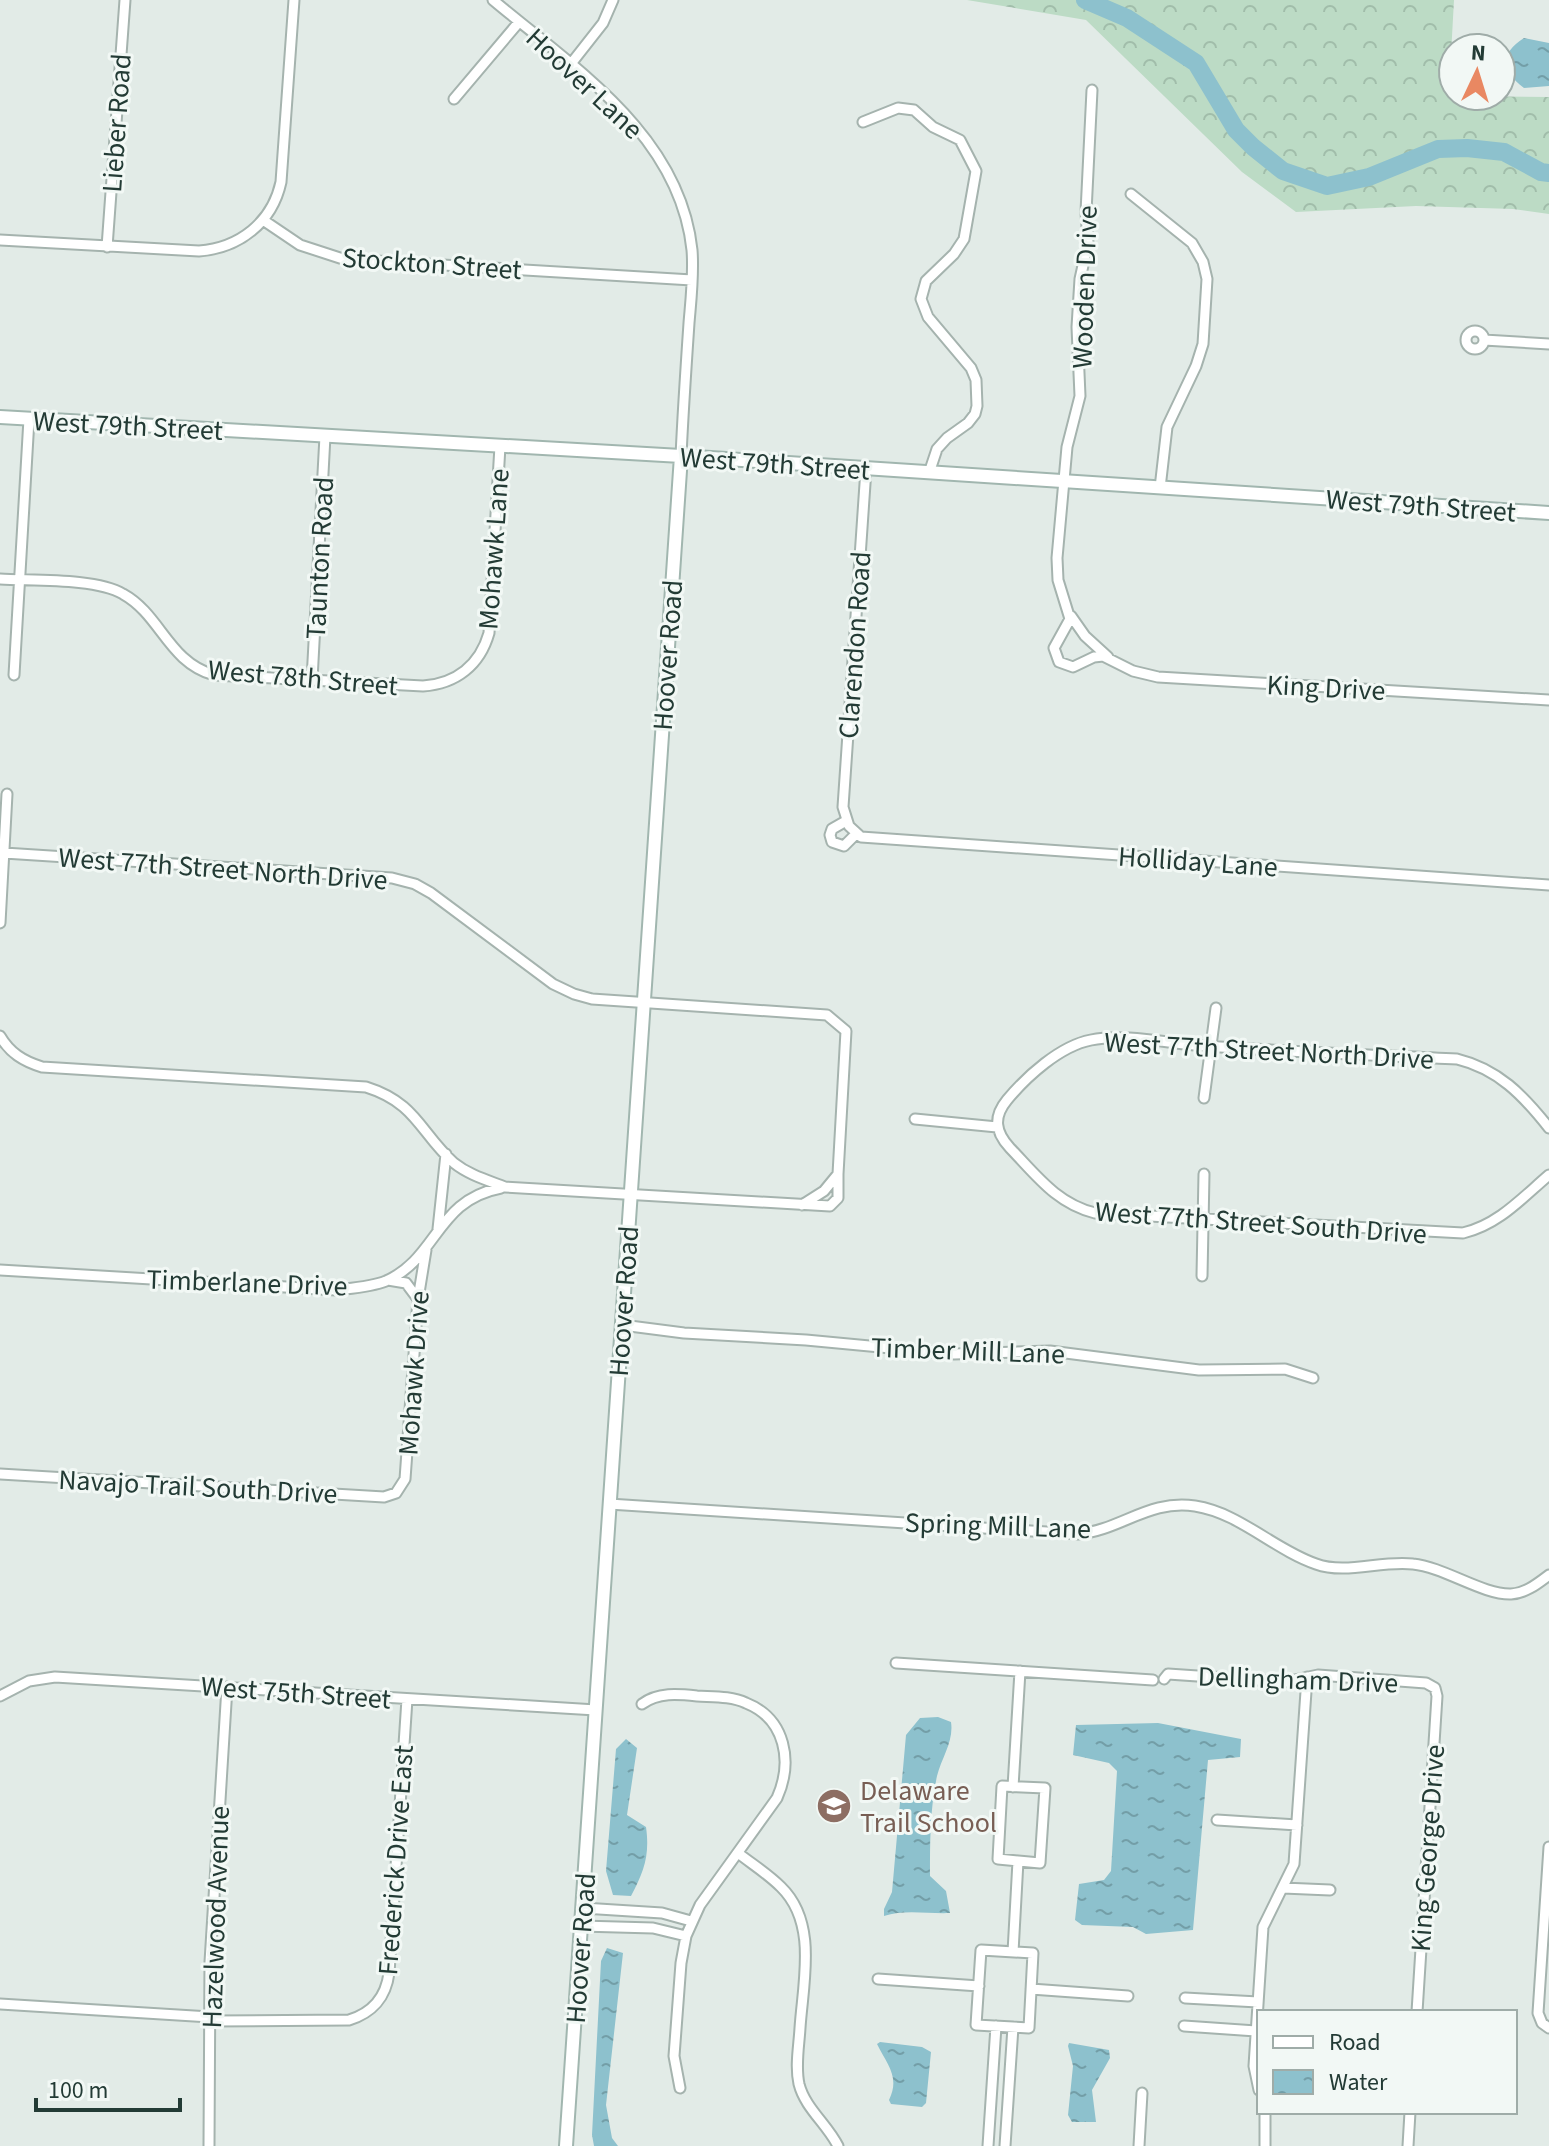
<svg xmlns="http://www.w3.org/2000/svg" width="1549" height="2146" viewBox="0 0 1549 2146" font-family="'Source Sans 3',sans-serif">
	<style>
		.forest { fill: url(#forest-crowns) }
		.water { fill: url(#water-ripples) }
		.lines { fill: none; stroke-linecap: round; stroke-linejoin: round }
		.river { stroke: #8dc1cd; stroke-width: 18 }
		.street-casing { stroke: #a5b3ae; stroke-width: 13 }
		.secondary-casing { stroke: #a1b6af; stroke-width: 16 }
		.street { stroke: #fff; stroke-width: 9 }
		.secondary { stroke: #fff; stroke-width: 12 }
		.labels { text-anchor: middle; stroke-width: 6; stroke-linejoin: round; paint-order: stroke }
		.street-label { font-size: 28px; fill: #233b35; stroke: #f2f8f5 }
		.education-label { font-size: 28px; fill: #785e54; stroke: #f2f8f5; text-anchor: start }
	</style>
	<defs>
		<pattern id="forest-crowns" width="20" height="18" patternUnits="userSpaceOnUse" patternTransform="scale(2)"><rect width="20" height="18" fill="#bcdbc5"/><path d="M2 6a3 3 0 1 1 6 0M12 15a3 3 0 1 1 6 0" fill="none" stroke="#a1bdaa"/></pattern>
		<pattern id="water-ripples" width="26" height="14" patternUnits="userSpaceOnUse" patternTransform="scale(2)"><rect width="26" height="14" fill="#8dc1cd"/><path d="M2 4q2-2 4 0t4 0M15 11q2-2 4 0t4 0" fill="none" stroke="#739ea7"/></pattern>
	</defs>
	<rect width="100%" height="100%" fill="#e2ebe7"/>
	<path class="forest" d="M967,0H1454L1449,91L1453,92V96L1549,97V214L1513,209L1416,206L1296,212L1242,172L1086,20Z"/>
	<path class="water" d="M1524,38L1549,43V86L1524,88C1502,71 1498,55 1524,38Z
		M938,1717L951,1722C954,1741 942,1757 937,1776C930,1808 930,1842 930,1876L946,1891L950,1913C928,1914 904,1909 884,1916V1909L892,1892L906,1735L920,1718Z
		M1158,1723L1241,1739L1240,1757L1208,1760L1193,1930L1146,1934L1133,1927L1082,1925L1075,1920L1079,1884L1104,1880L1111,1871L1117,1771L1109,1763L1073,1755L1076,1725Z
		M626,1739L637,1748L627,1815L646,1827C650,1855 644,1872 631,1896L613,1895L606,1871L616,1749Z
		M607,1948L623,1953L606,2105L612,2138L618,2146H594L592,2135L601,1961Z
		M880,2042L922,2047L931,2052L926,2103L922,2107L891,2104L889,2100C900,2077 888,2066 877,2044Z
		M1069,2043L1109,2050L1110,2058L1092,2090L1096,2122H1072L1068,2115L1073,2066L1068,2046Z"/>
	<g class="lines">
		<path class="river" d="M1085,0L1127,18L1196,63L1236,130L1253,147L1283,171L1327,186L1369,177L1438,149L1467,148L1504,152L1541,172L1549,173"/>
		<g class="street-casing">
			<path id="street" d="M493,0C574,68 680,135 692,250C694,274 691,299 689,323C686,367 683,412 681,456
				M570,65L603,23L613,0
				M1092,90L1086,212L1088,243L1080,279L1077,327L1080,396L1067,447L1057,558L1058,580L1070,619L1054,648L1059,662L1073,667L1094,657L1103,656L1133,671L1158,677L1549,700
				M454,99L519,22
				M863,122L898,108L914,110L933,127L960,140L976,171L964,239L954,254L926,281L921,299L928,317L971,368L976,380L977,406L975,414L968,423L947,438L937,449L929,473
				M1131,194L1192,243L1203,262L1207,279L1203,344L1196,366L1167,427L1160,488
				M263,220L300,245L343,259L692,280
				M0,240L199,251C239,248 272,223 281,182L294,0
				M107,247L125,0
				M1466 340a9 9 0 1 1 18 0a9 9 0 1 1-18 0Z
				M1484,340L1549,344
				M866,469L843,807L849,826L861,837L1549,885
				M0,579C33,581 96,578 123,594C161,615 168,662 214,675L423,686C456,684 480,665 489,633L500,446
				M1071,616L1085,636L1108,657
				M14,675L29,419
				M312,680L325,436
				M846,821L832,829L830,835L832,842L844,846L856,834
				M4,853L392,878L415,884L431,893L553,984L574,994L592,999L827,1015L846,1031L838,1174L824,1191L802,1205
				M0,923L7,794
				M0,1036C10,1053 23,1061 42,1067L366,1087C417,1103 420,1133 454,1163C469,1175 487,1180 505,1187L830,1206L838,1198V1174
				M1204,1098L1216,1008
				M915,1119L997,1127
				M1549,1128C1523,1095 1498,1069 1457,1059C1373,1055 1290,1052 1206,1046C1171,1044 1125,1033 1091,1040C1060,1046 1027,1076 1007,1100C993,1117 995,1132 1010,1148C1036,1175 1057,1204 1095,1213L1463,1233C1498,1225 1522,1198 1549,1175
				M438,1229L446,1154
				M0,1270L336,1290C353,1288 371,1287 386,1281C438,1258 436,1200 501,1188
				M1202,1276L1204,1174
				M388,1280L406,1283L418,1299
				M622,1325L684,1333L806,1340L954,1354L1050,1351L1199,1370L1285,1369L1313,1378
				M0,1474L384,1497L396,1493L405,1479L418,1299L426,1250
				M609,1504L1078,1534C1121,1530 1149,1499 1195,1506C1240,1513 1273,1549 1316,1564C1346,1575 1381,1560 1413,1564C1444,1567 1483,1595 1511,1594C1526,1593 1537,1584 1549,1575
				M896,1663L1153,1680
				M1164,1679L1168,1674L1285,1682L1318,1675L1426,1683L1435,1688L1437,1696L1417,2012
				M0,1696L29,1681L55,1677L596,1710
				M642,1704C658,1692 678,1694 697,1696C713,1697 731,1696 746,1703C786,1719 793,1762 777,1798L700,1905L686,1936L681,1963L674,2056L680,2088
				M1002,1786L1045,1788L1040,1863L998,1859Z
				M1013,1787L1020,1671
				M1217,1820L1297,1825
				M1549,1847L1538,2013L1542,2023L1549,2028
				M738,1853C752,1864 768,1874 781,1887C818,1923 803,1982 800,2028C799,2046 795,2066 799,2084C805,2108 827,2124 838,2146
				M1283,1888L1330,1890
				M583,1908L662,1913L691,1921
				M581,1926L653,1928L686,1936
				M981,1950L1033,1953L1029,2028L976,2025Z
				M1013,1952L1018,1861
				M878,1979L979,1986
				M1031,1989L1128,1996
				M1185,1998L1258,2002
				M0,2004L210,2017
				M210,2021L349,2020C372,2013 386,1997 389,1973L407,1699
				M1184,2026L1256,2031
				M1259,2090L1254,2066L1263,1927L1294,1864L1307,1677
				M1265,2112V2146
				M209,2146L210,1962L227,1687
				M988,2146L996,2026
				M1005,2146L1013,2027
				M1139,2146L1142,2093
				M1408,2146L1410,2112"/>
		</g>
		<g class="secondary-casing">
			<path id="secondary" d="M0,417L681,456L1549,513
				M566,2146L681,456"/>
		</g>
		<use href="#street" class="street"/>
		<use href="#secondary" class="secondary"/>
	</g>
	<defs>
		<g id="school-disc" transform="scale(1.8)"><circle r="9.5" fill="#8d6e63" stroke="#f2f8f5"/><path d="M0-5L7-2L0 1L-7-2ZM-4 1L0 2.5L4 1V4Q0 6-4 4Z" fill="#fff"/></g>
	</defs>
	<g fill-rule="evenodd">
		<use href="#school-disc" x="834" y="1806"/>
	</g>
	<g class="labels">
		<g class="street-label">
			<text transform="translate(585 83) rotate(43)" y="10">Hoover Lane</text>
			<text transform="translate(116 123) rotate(-86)" y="10">Lieber Road</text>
			<text transform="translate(432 263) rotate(4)" y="10">Stockton Street</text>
			<text transform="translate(1084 287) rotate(-88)" y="10">Wooden Drive</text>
			<text transform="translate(128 425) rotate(3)" y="10">West 79th Street</text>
			<text transform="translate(775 463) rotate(4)" y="10">West 79th Street</text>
			<text transform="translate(1421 505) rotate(4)" y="10">West 79th Street</text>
			<text transform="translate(493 549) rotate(-86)" y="10">Mohawk Lane</text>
			<text transform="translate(319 558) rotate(-87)" y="10">Taunton Road</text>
			<text transform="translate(854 645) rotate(-86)" y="10">Clarendon Road</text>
			<text transform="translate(667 655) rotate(-86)" y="10">Hoover Road</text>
			<text transform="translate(303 677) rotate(5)" y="10">West 78th Street</text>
			<text transform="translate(1326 687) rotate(3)" y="10">King Drive</text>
			<text transform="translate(1198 861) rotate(4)" y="10">Holliday Lane</text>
			<text transform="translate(223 868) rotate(4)" y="10">West 77th Street North Drive</text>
			<text transform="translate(1269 1050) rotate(3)" y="10">West 77th Street North Drive</text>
			<text transform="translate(1261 1222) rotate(4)" y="10">West 77th Street South Drive</text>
			<text transform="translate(247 1282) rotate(2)" y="10">Timberlane Drive</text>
			<text transform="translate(623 1301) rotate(-86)" y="10">Hoover Road</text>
			<text transform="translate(968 1350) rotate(2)" y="10">Timber Mill Lane</text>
			<text transform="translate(413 1373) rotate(-86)" y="10">Mohawk Drive</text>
			<text transform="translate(198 1486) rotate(3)" y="10">Navajo Trail South Drive</text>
			<text transform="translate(998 1525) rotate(2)" y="10">Spring Mill Lane</text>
			<text transform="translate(1298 1679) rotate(2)" y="10">Dellingham Drive</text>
			<text transform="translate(296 1692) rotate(4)" y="10">West 75th Street</text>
			<text transform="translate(1427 1848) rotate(-86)" y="10">King George Drive</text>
			<text transform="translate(395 1860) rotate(-86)" y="10">Frederick Drive East</text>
			<text transform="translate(215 1917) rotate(-88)" y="10">Hazelwood Avenue</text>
			<text transform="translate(580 1948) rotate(-86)" y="10">Hoover Road</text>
		</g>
		<g class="education-label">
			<text x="860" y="1800">Delaware<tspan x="860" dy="32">Trail School</tspan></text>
		</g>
	</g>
	<rect x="1257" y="2010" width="260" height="104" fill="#f2f8f5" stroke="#9faca8" stroke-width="2"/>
	<rect x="1273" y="2036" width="40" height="12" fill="#ffffff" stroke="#9faca8" stroke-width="2"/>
	<text x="1329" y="2050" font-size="24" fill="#233b35">Road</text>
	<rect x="1273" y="2070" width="40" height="24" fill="url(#water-ripples)" stroke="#9faca8" stroke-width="2"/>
	<text x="1329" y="2090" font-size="24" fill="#233b35">Water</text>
	<g transform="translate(1477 72) rotate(4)"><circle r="38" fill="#f2f8f5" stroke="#9faca8" stroke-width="2"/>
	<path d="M0-6L14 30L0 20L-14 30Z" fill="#e98862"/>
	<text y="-12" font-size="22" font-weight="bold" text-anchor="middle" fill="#233b35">N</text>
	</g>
	<path d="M36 2098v12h144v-12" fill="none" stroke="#233b35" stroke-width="4"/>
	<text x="48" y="2098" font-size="24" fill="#233b35" stroke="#f2f8f5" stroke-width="6" paint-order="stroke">100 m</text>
</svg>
